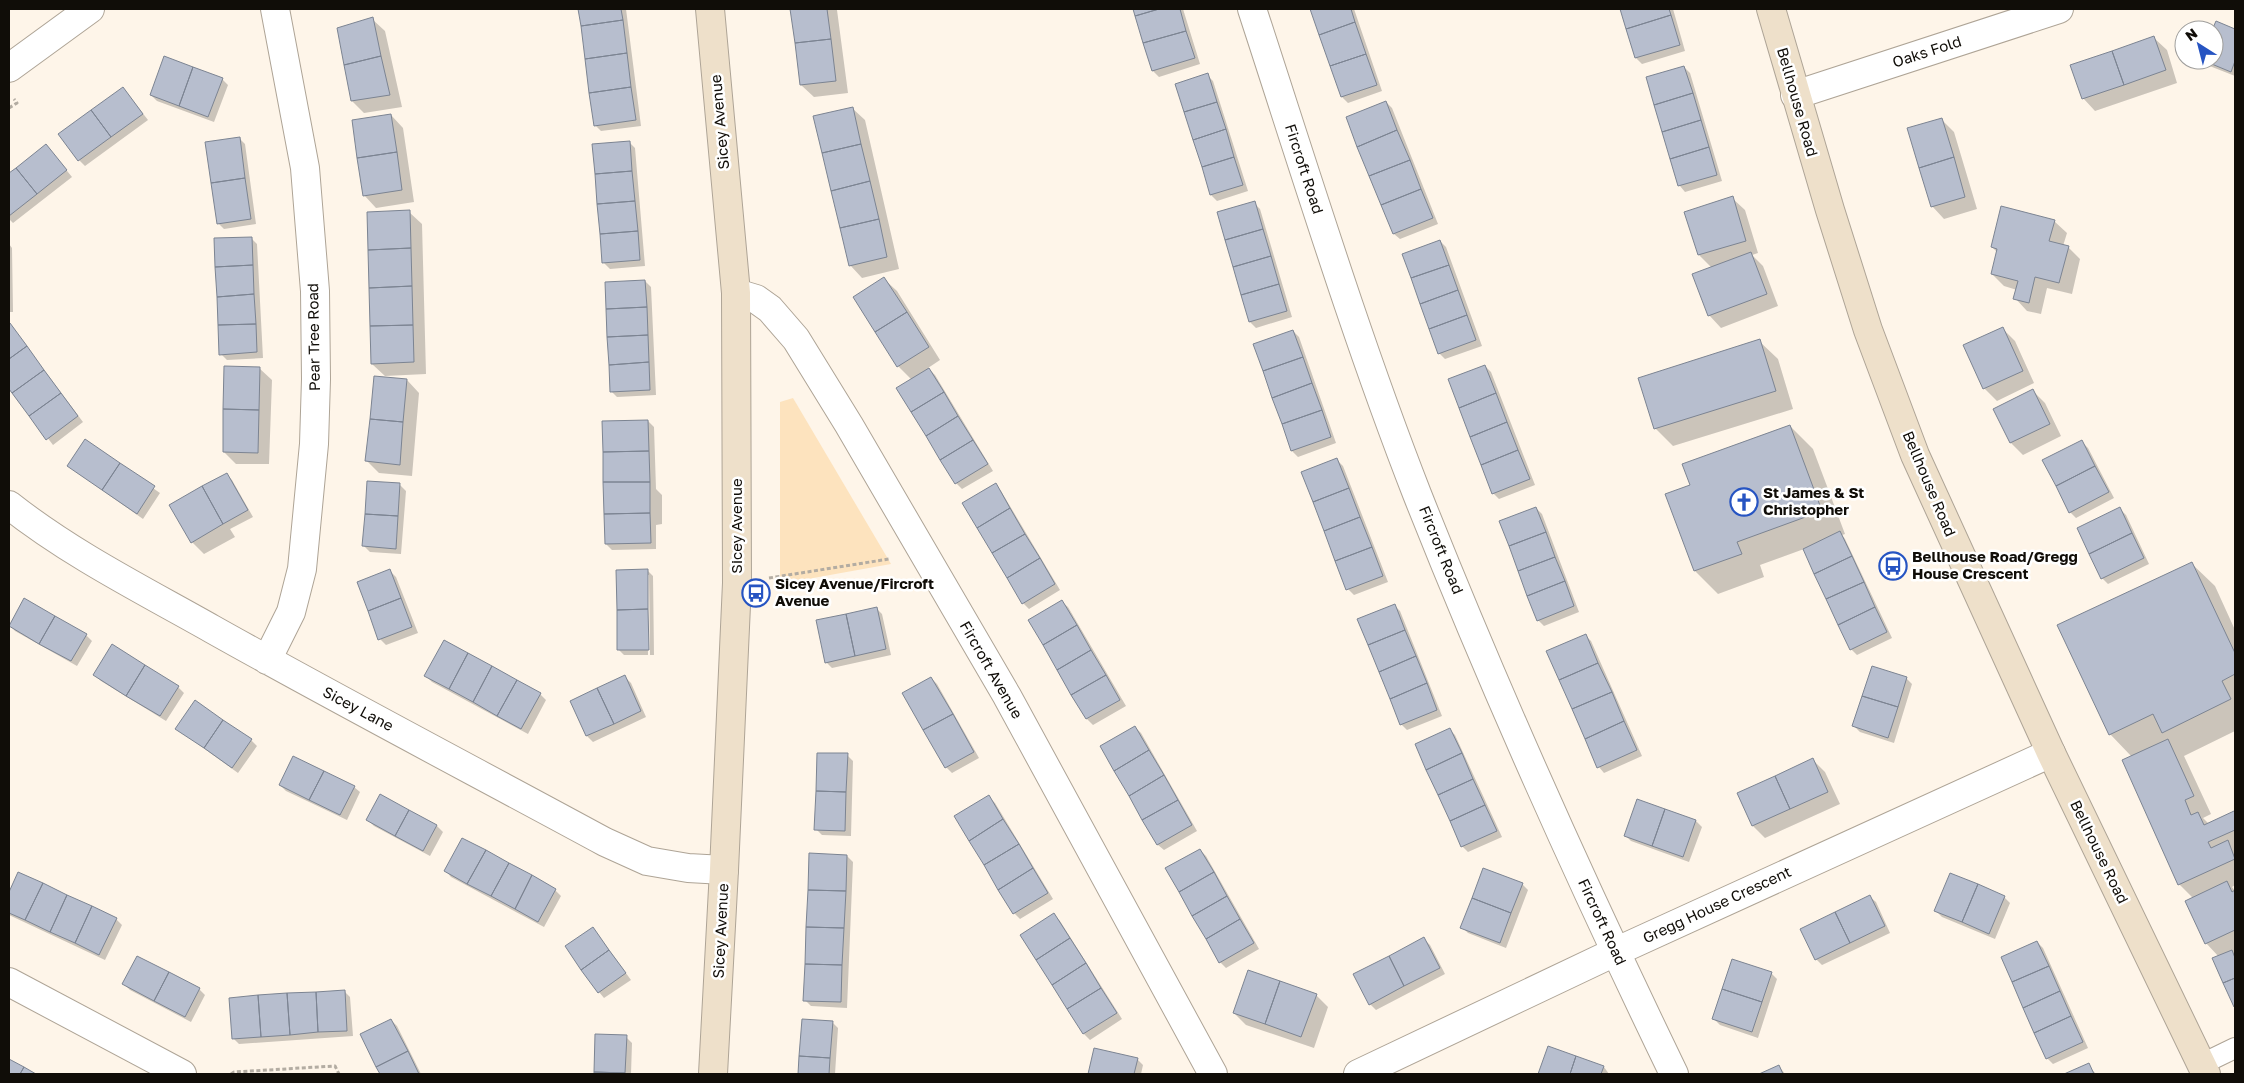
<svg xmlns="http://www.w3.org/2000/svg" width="2244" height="1083" viewBox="0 0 2244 1083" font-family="'Golos Text',sans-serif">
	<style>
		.green { fill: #fde3be }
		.shadow { fill: #0003 }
		.building { fill: #b7bece; stroke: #7c8492 }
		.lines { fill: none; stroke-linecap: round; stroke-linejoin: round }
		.lane-casing { stroke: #aea496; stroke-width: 22 }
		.street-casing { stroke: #aea496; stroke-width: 30 }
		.secondary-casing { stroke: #aea496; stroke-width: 30 }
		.path { stroke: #b3aca2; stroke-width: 3; stroke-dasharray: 4 2.5; stroke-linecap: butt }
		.lane { stroke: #fff; stroke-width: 20 }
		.street { stroke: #fff; stroke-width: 28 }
		.secondary { stroke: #eee0ca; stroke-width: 28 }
		.labels { text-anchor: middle; stroke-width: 5; stroke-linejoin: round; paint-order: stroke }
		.street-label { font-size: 15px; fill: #100d08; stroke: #fff }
		.poi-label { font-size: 15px; font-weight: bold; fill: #100d08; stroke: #fff; text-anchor: start }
	</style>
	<rect width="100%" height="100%" fill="#fef5e9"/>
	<path class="green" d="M793,398L891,564L780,584V402Z"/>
	<path class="shadow" d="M580,9H626L641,126L601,131L595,125Z
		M792,9L837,10L848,93L814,97L801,85Z
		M1134,9H1183L1200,64L1159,77L1153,71Z
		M1312,9H1354L1382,91L1348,103L1342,97Z
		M1621,9H1673L1685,51L1642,64L1636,58Z
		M372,19L385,31L402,107L364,113L352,101Z
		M2217,23L2235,31V76L2207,65L2202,60H2214V30Z
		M2154,38L2167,50L2177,83L2095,111L2083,98Z
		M1684,67L1690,73L1722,181L1685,192L1680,186L1648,78Z
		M1207,75L1213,81L1248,191L1217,201L1211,195Z
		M222,79L228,85L214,122L157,101L151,95Z
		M123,88L148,120L85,166L79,160Z
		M1386,102L1392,108L1438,224L1400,239L1394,234Z
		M852,108L865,120L899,269L862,278L850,265Z
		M391,115L403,128L414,202L376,208L364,195Z
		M1941,119L1954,132L1977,209L1944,219L1932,206Z
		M239,138L245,144L256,224L224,229L218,223Z
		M629,142L635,148L645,266L610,269L604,263L594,146Z
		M46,145L72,177L13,223L9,219V175Z
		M1732,198L1745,210L1758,253L1752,255L1763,266L1778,306L1721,328L1709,315L1712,268L1699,255Z
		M1254,203L1260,209L1292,317L1256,328L1250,322Z
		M409,212L422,224L426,374L385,376L372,364Z
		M2054,221L2067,233L2063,246L2068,247L2080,259L2072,294L2047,288L2041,314L2027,311L2015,298L2017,290L2004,286L1992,274L1997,252L1992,247Z
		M251,238L257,244L263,358L227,360L221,354Z
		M1440,241L1446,247L1482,346L1445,359L1439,353Z
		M9,244L12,248L13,312H9Z
		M884,279L897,291L940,360L928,368L935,375L993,471L962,489L956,483L912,380L898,366L855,297Z
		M645,281L651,287L656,395L617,397L611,391Z
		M10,325L83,422L53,445L9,387Z
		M2002,328L2015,341L2034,383L1997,401L1984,388Z
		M1293,331L1299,337L1336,443L1298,457L1292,451L1255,345Z
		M1759,341L1778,359L1793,409L1673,446L1655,428Z
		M1485,366L1491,372L1535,485L1499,499L1493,493Z
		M259,368L272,380L269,464H236L224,452Z
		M407,380L419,393L412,476L379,473L367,461Z
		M2033,391L2045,403L2061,436L2023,455L2011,443Z
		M648,421L654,427L656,489L662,495V524L656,525V549L612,550L606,544Z
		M1790,426L1813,449L1845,534L1842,535L1845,539L1892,638L1857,655L1851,649L1804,549L1760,565L1764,577L1718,594L1695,571L1692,485Z
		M85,441L160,493L143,519L68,466Z
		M2082,442L2088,448L2114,498L2076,518L2070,512Z
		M1337,460L1343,466L1388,582L1354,595L1348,589Z
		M226,474L232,480L253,517L230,529L235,537L204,554L192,542Z
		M400,485L406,491L401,554L370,552L364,546Z
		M995,485L1001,491L1060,590L1029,609L1023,603Z
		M1536,508L1542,514L1579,612L1544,626L1538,620Z
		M2120,509L2126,515L2149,564L2108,584L2102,578L2078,529Z
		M2191,563L2215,586L2235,630V731L2184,756L2211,814L2203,818L2209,824L2235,813V885L2232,887L2235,891V1007L2214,959L2219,957L2206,943L2193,898L2179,884L2132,757L2110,734Z
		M647,570L653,576L654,655H650L649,575H647L648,655H624L618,649Z
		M390,571L396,577L418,633L386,645L380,639Z
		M24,600L86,635L92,641L77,666L15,631L10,625Z
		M1062,602L1068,607L1126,706L1093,725L1087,719L1030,621Z
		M1394,605L1400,611L1442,716L1407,730L1401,724Z
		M876,608L882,614L891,655L832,668L826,662Z
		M1585,635L1591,641L1642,756L1604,773L1599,767Z
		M95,675L178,687L184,693L166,721L101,681Z
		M426,676L540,694L546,700L528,734L432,682Z
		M625,677L631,683L646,717L593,742L587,736L571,701Z
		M931,678L937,684L979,758L952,773L946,767Z
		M1906,678L1912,684L1894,743L1860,732L1854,726Z
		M1135,727L1141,733L1197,831L1164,850L1158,845L1101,747Z
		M177,729L251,740L257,746L238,773Z
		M1449,729L1455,735L1502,837L1468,852L1462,846Z
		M847,755L853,761L851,836L822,835L816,829Z
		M1813,760L1825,772L1840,804L1765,838L1753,826L1738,794Z
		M280,785L354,787L360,792L347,820L286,791Z
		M381,796L437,826L443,832L430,856L374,826L368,820Z
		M989,797L995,803L1053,899L1020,919L1014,913Z
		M1638,801L1696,821L1702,827L1689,862L1631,841L1625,835Z
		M1200,850L1206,856L1259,949L1226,968L1220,962Z
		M847,856L853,862L847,1008L811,1006L805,1000Z
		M446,871L555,890L561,896L544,927L451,877Z
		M19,874L116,919L122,925L105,960L9,915V895Z
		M1522,884L1528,890L1506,948L1468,933L1462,927Z
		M1870,897L1876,902L1890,933L1822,965L1816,959Z
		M2004,897L2010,903L1995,939L1942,917L1936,911Z
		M1054,915L1060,921L1122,1019L1090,1040L1084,1034L1022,935Z
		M593,928L631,980L604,998L599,992Z
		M1424,939L1430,945L1445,974L1376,1010L1370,1004Z
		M2037,942L2043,948L2088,1048L2053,1064L2047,1058Z
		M138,957L199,989L205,995L191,1022L130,990L124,984Z
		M1771,973L1777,979L1758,1038L1720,1025L1714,1019Z
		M344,991L350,997L353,1036L239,1044L233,1038Z
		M1316,995L1328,1007L1314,1048L1246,1025L1234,1013Z
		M391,1020L397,1026L421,1074H381L361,1035Z
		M803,1020L832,1022L838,1028L835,1074H800Z
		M597,1036L626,1037L632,1043L631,1074H595Z
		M1549,1048L1604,1067L1609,1074H1540Z
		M1095,1050L1137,1059L1143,1065L1141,1074H1089Z
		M2088,1065L2096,1074H2067Z
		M1779,1066L1785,1074H1762Z"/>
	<path class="building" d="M578,9H621L623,20L581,26Z
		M790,9H827L831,39L795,43Z
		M1133,9H1159L1135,16Z
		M1159,9H1180L1186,31L1143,43L1135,16Z
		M1310,9H1351L1355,22L1319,35Z
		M1620,9H1669L1671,15L1626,29Z
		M1671,15L1680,45L1635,58L1626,29Z
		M373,17L381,56L344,65L337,28Z
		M623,20L627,53L585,59L581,26Z
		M2216,21L2235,29V61L2231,72L2202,60H2214V30H2212Z
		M1355,22L1366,54L1330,66L1319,35Z
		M1186,31L1195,58L1152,71L1143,43Z
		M2154,36L2166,70L2124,85L2112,51Z
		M831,39L836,81L800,85L795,43Z
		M2112,51L2124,85L2082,99L2070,65Z
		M627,53L631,87L589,93L585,59Z
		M1366,54L1377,85L1341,97L1330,66Z
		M164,56L193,67L179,106L150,95Z
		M381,56L390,95L351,101L344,65Z
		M1684,66L1693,93L1654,105L1646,77Z
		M193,67L223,78L208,117L179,106Z
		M1208,73L1217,102L1184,112L1175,84Z
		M123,87L143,114L111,137L91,110Z
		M631,87L636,120L594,126L589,93Z
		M1693,93L1701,120L1662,132L1654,105Z
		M1386,101L1397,130L1357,147L1346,117Z
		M1217,102L1226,129L1193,140L1184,112Z
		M853,107L861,144L822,153L813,116Z
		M91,110L111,137L78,161L58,134Z
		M391,114L397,152L357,158L352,120Z
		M1942,118L1954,157L1919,168L1907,128Z
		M1701,120L1709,147L1670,159L1662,132Z
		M1226,129L1234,157L1202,167L1193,140Z
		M1397,130L1410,160L1369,176L1357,147Z
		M240,137L245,178L211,183L205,142Z
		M630,141L632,171L595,174L592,144Z
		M46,144L67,170L37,194L16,168Z
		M861,144L870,181L831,191L822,153Z
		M1709,147L1717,175L1678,186L1670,159Z
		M397,152L402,190L363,196L357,158Z
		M1234,157L1243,185L1210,195L1202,167Z
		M1954,157L1965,197L1931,207L1919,168Z
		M1410,160L1421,189L1381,205L1369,176Z
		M16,168L37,194L9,216V173Z
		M632,171L635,201L597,204L595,174Z
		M245,178L251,219L217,224L211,183Z
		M870,181L879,219L840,228L831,191Z
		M1421,189L1433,218L1393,234L1381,205Z
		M1733,196L1746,241L1698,255L1684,212Z
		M635,201L638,231L600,234L597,204Z
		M1255,201L1263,229L1225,240L1217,212Z
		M2001,206L2055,220L2049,241L2069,246L2059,283L2035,277L2029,303L2013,299L2018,281L1991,274L1997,249L1991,247Z
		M410,210L411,248L368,250L367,212Z
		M879,219L887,257L849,266L840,228Z
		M1263,229L1271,256L1233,267L1225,240Z
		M638,231L640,260L602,263L600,234Z
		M252,237L253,265L215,267L214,238Z
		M1440,240L1449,265L1411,278L1402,254Z
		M411,248L412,286L369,288L368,250Z
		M1751,252L1767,294L1708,316L1692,274Z
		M1271,256L1279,284L1241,295L1233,267Z
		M253,265L254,294L217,297L215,267Z
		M1449,265L1458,290L1420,304L1411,278Z
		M884,277L907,312L875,332L853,297Z
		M645,280L647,307L606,309L605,282Z
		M1279,284L1287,311L1249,322L1241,295Z
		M412,286L413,325L370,326L369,288Z
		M1458,290L1467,315L1429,329L1420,304Z
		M254,294L256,324L218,325L217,297Z
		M647,307L648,335L607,337L606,309Z
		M907,312L929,347L897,367L875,332Z
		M1467,315L1476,340L1438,354L1429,329Z
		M10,323L27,346L9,359V324Z
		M256,324L257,352L219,355L218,325Z
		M413,325L414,362L371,364L370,326Z
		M2003,327L2023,371L1983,389L1963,345Z
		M1293,330L1303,357L1263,371L1253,344Z
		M648,335L649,362L609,365L607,337Z
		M1760,339L1776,391L1654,429L1638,378Z
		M27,346L44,370L12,393L9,389V359Z
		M1303,357L1312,383L1272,398L1263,371Z
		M649,362L650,390L610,392L609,365Z
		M1485,365L1496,393L1459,408L1448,379Z
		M224,366L260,367L259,410L223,409Z
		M929,368L944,392L911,412L896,388Z
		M44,370L61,393L29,416L12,393Z
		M374,376L407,379L403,422L370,419Z
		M1312,383L1322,410L1282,424L1272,398Z
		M2033,389L2050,424L2010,443L1993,409Z
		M944,392L958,416L926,436L911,412Z
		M61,393L78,416L46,440L29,416Z
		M1496,393L1507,422L1470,437L1459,408Z
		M223,409L259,410L258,453L223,452Z
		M1322,410L1331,437L1291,451L1282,424Z
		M958,416L973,440L940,460L926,436Z
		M370,419L403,422L400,465L365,461Z
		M648,420L649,451L603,452L602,421Z
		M1507,422L1518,450L1481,465L1470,437Z
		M1790,425L1822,511L1737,542L1742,554L1694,571L1665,494L1690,485L1682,464Z
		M85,439L120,463L102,490L67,466Z
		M973,440L988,464L955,484L940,460Z
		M2082,440L2095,466L2056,486L2042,460Z
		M1518,450L1530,479L1492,494L1481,465Z
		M649,451L650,482H603V452Z
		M1337,458L1349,488L1313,502L1301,472Z
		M120,463L155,486L137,514L102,490Z
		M2095,466L2109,492L2069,513L2056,486Z
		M227,473L248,510L223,524L202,486Z
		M367,481L400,483L398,516L365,514Z
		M603,482H650V513L604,514Z
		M996,483L1010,508L977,528L962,503Z
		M202,486L223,524L191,543L169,505Z
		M1349,488L1360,517L1324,531L1313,502Z
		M1536,507L1546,532L1509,546L1499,521Z
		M2120,507L2132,533L2089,554L2077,528Z
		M1010,508L1025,534L992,553L977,528Z
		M650,513L651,543L605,544L604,514Z
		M365,514L398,516L396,549L362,546Z
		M1360,517L1372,547L1335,561L1324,531Z
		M1840,531L1852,556L1814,574L1803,549Z
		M1546,532L1555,557L1518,571L1509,546Z
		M2132,533L2144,558L2101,579L2089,554Z
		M1025,534L1040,558L1007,578L992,553Z
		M1372,547L1383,576L1346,590L1335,561Z
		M1852,556L1864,582L1826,599L1814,574Z
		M1555,557L1565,581L1527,596L1518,571Z
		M1040,558L1055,584L1022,604L1007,578Z
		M2192,562L2235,653V674L2222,681L2231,699L2162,733L2153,714L2109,735L2057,625Z
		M390,569L401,598L368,611L357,582Z
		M648,569V609L617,610L616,570Z
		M1565,581L1574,606L1537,621L1527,596Z
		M1864,582L1875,607L1838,625L1826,599Z
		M24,598L55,616L39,644L9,626Z
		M401,598L412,627L378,640L368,611Z
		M1062,600L1077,625L1043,645L1028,620Z
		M1395,604L1405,630L1368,645L1357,619Z
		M877,607L886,649L855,656L846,614Z
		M1875,607L1887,632L1850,650L1838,625Z
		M648,609L649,650H617V610Z
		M846,614L855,656L825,663L816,620Z
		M55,616L87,634L71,661L39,644Z
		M1077,625L1091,650L1057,670L1043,645Z
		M1405,630L1416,656L1379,672L1368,645Z
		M1586,634L1598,663L1559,680L1546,651Z
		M444,640L468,653L449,689L424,676Z
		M112,644L145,665L126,696L93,675Z
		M1091,650L1106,675L1071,695L1057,670Z
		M468,653L492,666L473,702L449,689Z
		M1416,656L1427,683L1390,699L1379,672Z
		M1598,663L1612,692L1572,709L1559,680Z
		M145,665L179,686L160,716L126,696Z
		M492,666L517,680L497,716L473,702Z
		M1872,666L1907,677L1898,707L1862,696Z
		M625,675L641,711L614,724L597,688Z
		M1106,675L1120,700L1086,719L1071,695Z
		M931,677L953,714L923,730L902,693Z
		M517,680L541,693L521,729L497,716Z
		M1427,683L1437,710L1400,725L1390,699Z
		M597,688L614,724L586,736L570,701Z
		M1612,692L1624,721L1585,739L1572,709Z
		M1862,696L1898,707L1888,738L1852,726Z
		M195,700L223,720L204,748L175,729Z
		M953,714L974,752L945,768L923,730Z
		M223,720L252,739L232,768L204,748Z
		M1624,721L1637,750L1597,768L1585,739Z
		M1135,726L1149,750L1114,771L1100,746Z
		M1450,728L1462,753L1426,770L1415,744Z
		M2168,739L2194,796L2185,800L2191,815L2198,812L2204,825L2234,811L2235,812V830L2208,842L2211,848L2228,840L2235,859L2178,885L2122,760Z
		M1149,750L1164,775L1129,796L1114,771Z
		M817,753H848L846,792L816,791Z
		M1462,753L1473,779L1438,795L1426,770Z
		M293,756L324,771L309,800L279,785Z
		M1813,758L1828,792L1790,809L1775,776Z
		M324,771L355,786L340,815L309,800Z
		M1164,775L1178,800L1142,820L1129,796Z
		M1775,776L1790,809L1752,826L1737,793Z
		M1473,779L1485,805L1450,821L1438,795Z
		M816,791L846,792L845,831L814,830Z
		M380,794L409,810L395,836L366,820Z
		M989,795L1003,819L969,841L954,816Z
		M1637,799L1665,809L1652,846L1624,836Z
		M1178,800L1192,825L1157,845L1142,820Z
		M1485,805L1497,831L1461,847L1450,821Z
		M1665,809L1696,820L1683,857L1652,846Z
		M409,810L437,825L423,851L395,836Z
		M1003,819L1019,844L984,865L969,841Z
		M462,838L486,850L467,884L444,871Z
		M1019,844L1033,868L998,890L984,865Z
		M1200,849L1214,872L1179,892L1165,868Z
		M486,850L509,863L491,896L467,884Z
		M809,853L847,855L846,891L808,890Z
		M509,863L532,875L515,909L491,896Z
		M1033,868L1048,893L1013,914L998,890Z
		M1483,868L1523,883L1511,913L1472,898Z
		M18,872L43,883L25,920L9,913V892Z
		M1214,872L1227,896L1192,916L1179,892Z
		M1950,873L1978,884L1962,922L1934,911Z
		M532,875L556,889L538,922L515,909Z
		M2227,881L2232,892L2235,890V930L2205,944L2185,901Z
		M43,883L67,895L50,932L25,920Z
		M1978,884L2005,896L1989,934L1962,922Z
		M808,890L846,891L844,928L806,927Z
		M67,895L92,906L75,943L50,932Z
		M1870,895L1885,926L1850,943L1835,912Z
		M1227,896L1240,919L1206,939L1192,916Z
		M1472,898L1511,913L1500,943L1460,928Z
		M92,906L117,918L99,955L75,943Z
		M1835,912L1850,943L1815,960L1800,929Z
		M1054,913L1070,938L1036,960L1020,935Z
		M1240,919L1254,943L1219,963L1206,939Z
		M593,927L609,950L581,970L565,946Z
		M806,927L844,928L842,965L805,964Z
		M1424,937L1440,968L1404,986L1389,956Z
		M1070,938L1086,963L1052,985L1036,960Z
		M2037,941L2049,966L2012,982L2001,957Z
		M609,950L626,973L598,993L581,970Z
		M2232,950L2235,958V978L2223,983L2212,958Z
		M137,956L169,972L154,1001L122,984Z
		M1389,956L1404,986L1369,1005L1353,974Z
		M1732,959L1772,972L1762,1002L1722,989Z
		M1086,963L1101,988L1067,1009L1052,985Z
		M805,964L842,965L841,1002L803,1001Z
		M2049,966L2060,991L2023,1008L2012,982Z
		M1248,970L1280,981L1265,1024L1233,1013Z
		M169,972L200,988L185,1017L154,1001Z
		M2235,978V1006L2234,1007L2223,983Z
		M1280,981L1317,994L1301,1037L1265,1024Z
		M1101,988L1117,1013L1083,1034L1067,1009Z
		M1722,989L1762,1002L1752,1032L1712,1019Z
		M345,990L347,1031L318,1032L316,992Z
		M2060,991L2071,1016L2034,1033L2023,1008Z
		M316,992L318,1032L290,1035L287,993Z
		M287,993L290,1035L261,1037L258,995Z
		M258,995L261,1037L232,1039L229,998Z
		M2071,1016L2083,1042L2046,1059L2034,1033Z
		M391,1019L408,1051L376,1067L360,1034Z
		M802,1019L833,1021L830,1058L799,1056Z
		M595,1034L627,1035L625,1073L594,1072Z
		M1548,1046L1576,1056L1570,1074H1538Z
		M1094,1048L1138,1058L1134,1074H1088Z
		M408,1051L419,1074H380L376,1067Z
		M799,1056L830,1058L829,1074H798Z
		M1576,1056L1604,1066L1601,1074H1570Z
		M9,1059L24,1067L20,1074H9Z
		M2089,1063L2094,1074H2064Z
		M1779,1065L1783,1074H1759Z
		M24,1067L36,1074H20Z
		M594,1072L625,1073V1074H594Z"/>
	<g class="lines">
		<g class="lane-casing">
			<path id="lane" d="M2202,1064L2235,1048"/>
		</g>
		<g class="street-casing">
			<path id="street" d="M1252,9C1305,171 1355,335 1417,494C1495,691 1582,884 1674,1074
				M9,68L90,9
				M1795,95L2059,9
				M736,293L756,299L770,309L796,339L849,425L1007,696L1213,1074
				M9,505C71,554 143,590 212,629C342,702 474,771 605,842L647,861L688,868L724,870
				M267,660L291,612L302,569L314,444L316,379L315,291L305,168L275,9
				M9,982L182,1074
				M1358,1074L1615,952L2051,753"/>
		</g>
		<g class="secondary-casing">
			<path id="secondary" d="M710,9L736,293L737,583L724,870L713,1074
				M1771,9L1830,210L1868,330L1915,455L2051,753L2206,1074"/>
		</g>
		<path class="path" d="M9,108L17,103L14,99
			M769,578L889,559
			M231,1074L234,1072L335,1066L339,1074"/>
		<use href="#lane" class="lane"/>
		<use href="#street" class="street"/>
		<use href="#secondary" class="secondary"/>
	</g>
	<defs>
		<g id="church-ring" transform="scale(1.4375)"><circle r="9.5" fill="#fff" stroke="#2654c2" stroke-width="1.5"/><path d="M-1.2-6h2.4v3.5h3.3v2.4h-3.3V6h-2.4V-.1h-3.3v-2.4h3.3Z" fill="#2654c2"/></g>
		<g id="bus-ring" transform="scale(1.4375)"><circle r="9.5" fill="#fff" stroke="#2654c2" stroke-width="1.5"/><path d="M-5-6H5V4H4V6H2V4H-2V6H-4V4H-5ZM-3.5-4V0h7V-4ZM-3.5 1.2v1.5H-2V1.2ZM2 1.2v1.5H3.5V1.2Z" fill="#2654c2"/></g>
	</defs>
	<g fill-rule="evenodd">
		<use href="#church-ring" x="1744" y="502"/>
		<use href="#bus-ring" x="1893" y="566"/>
		<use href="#bus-ring" x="756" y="593"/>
	</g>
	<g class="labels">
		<g class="street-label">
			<text transform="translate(1927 52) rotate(-18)" y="5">Oaks Fold</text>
			<text transform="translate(1797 102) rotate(74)" y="5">Bellhouse Road</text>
			<text transform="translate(720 122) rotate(-95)" y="5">Sicey Avenue</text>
			<text transform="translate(1304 169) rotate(72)" y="5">Fircroft Road</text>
			<text transform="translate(314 337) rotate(-91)" y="5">Pear Tree Road</text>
			<text transform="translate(1929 484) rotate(67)" y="5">Bellhouse Road</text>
			<text transform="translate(737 526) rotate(-90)" y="5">Sicey Avenue</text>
			<text transform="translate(1441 550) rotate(68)" y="5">Fircroft Road</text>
			<text transform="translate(991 670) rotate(60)" y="5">Fircroft Avenue</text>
			<text transform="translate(358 709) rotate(28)" y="5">Sicey Lane</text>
			<text transform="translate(2099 852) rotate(64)" y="5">Bellhouse Road</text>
			<text transform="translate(1717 905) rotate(-25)" y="5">Gregg House Crescent</text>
			<text transform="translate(1602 922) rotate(65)" y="5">Fircroft Road</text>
			<text transform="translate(721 931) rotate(-87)" y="5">Sicey Avenue</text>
		</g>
		<g class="poi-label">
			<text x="1763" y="498">St James &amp; St<tspan x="1763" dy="17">Christopher</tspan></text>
			<text x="1912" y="562">Bellhouse Road/Gregg<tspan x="1912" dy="17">House Crescent</tspan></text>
			<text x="775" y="589">Sicey Avenue/Fircroft<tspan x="775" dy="17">Avenue</tspan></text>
		</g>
	</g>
	<rect width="2244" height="1083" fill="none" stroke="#100d08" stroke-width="20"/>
	<g transform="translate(2199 45) rotate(324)"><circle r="24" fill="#ffffff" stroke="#9f9e9c"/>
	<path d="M0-4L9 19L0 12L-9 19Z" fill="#2654c2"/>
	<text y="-8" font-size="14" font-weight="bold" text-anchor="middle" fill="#100d08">N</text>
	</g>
</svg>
